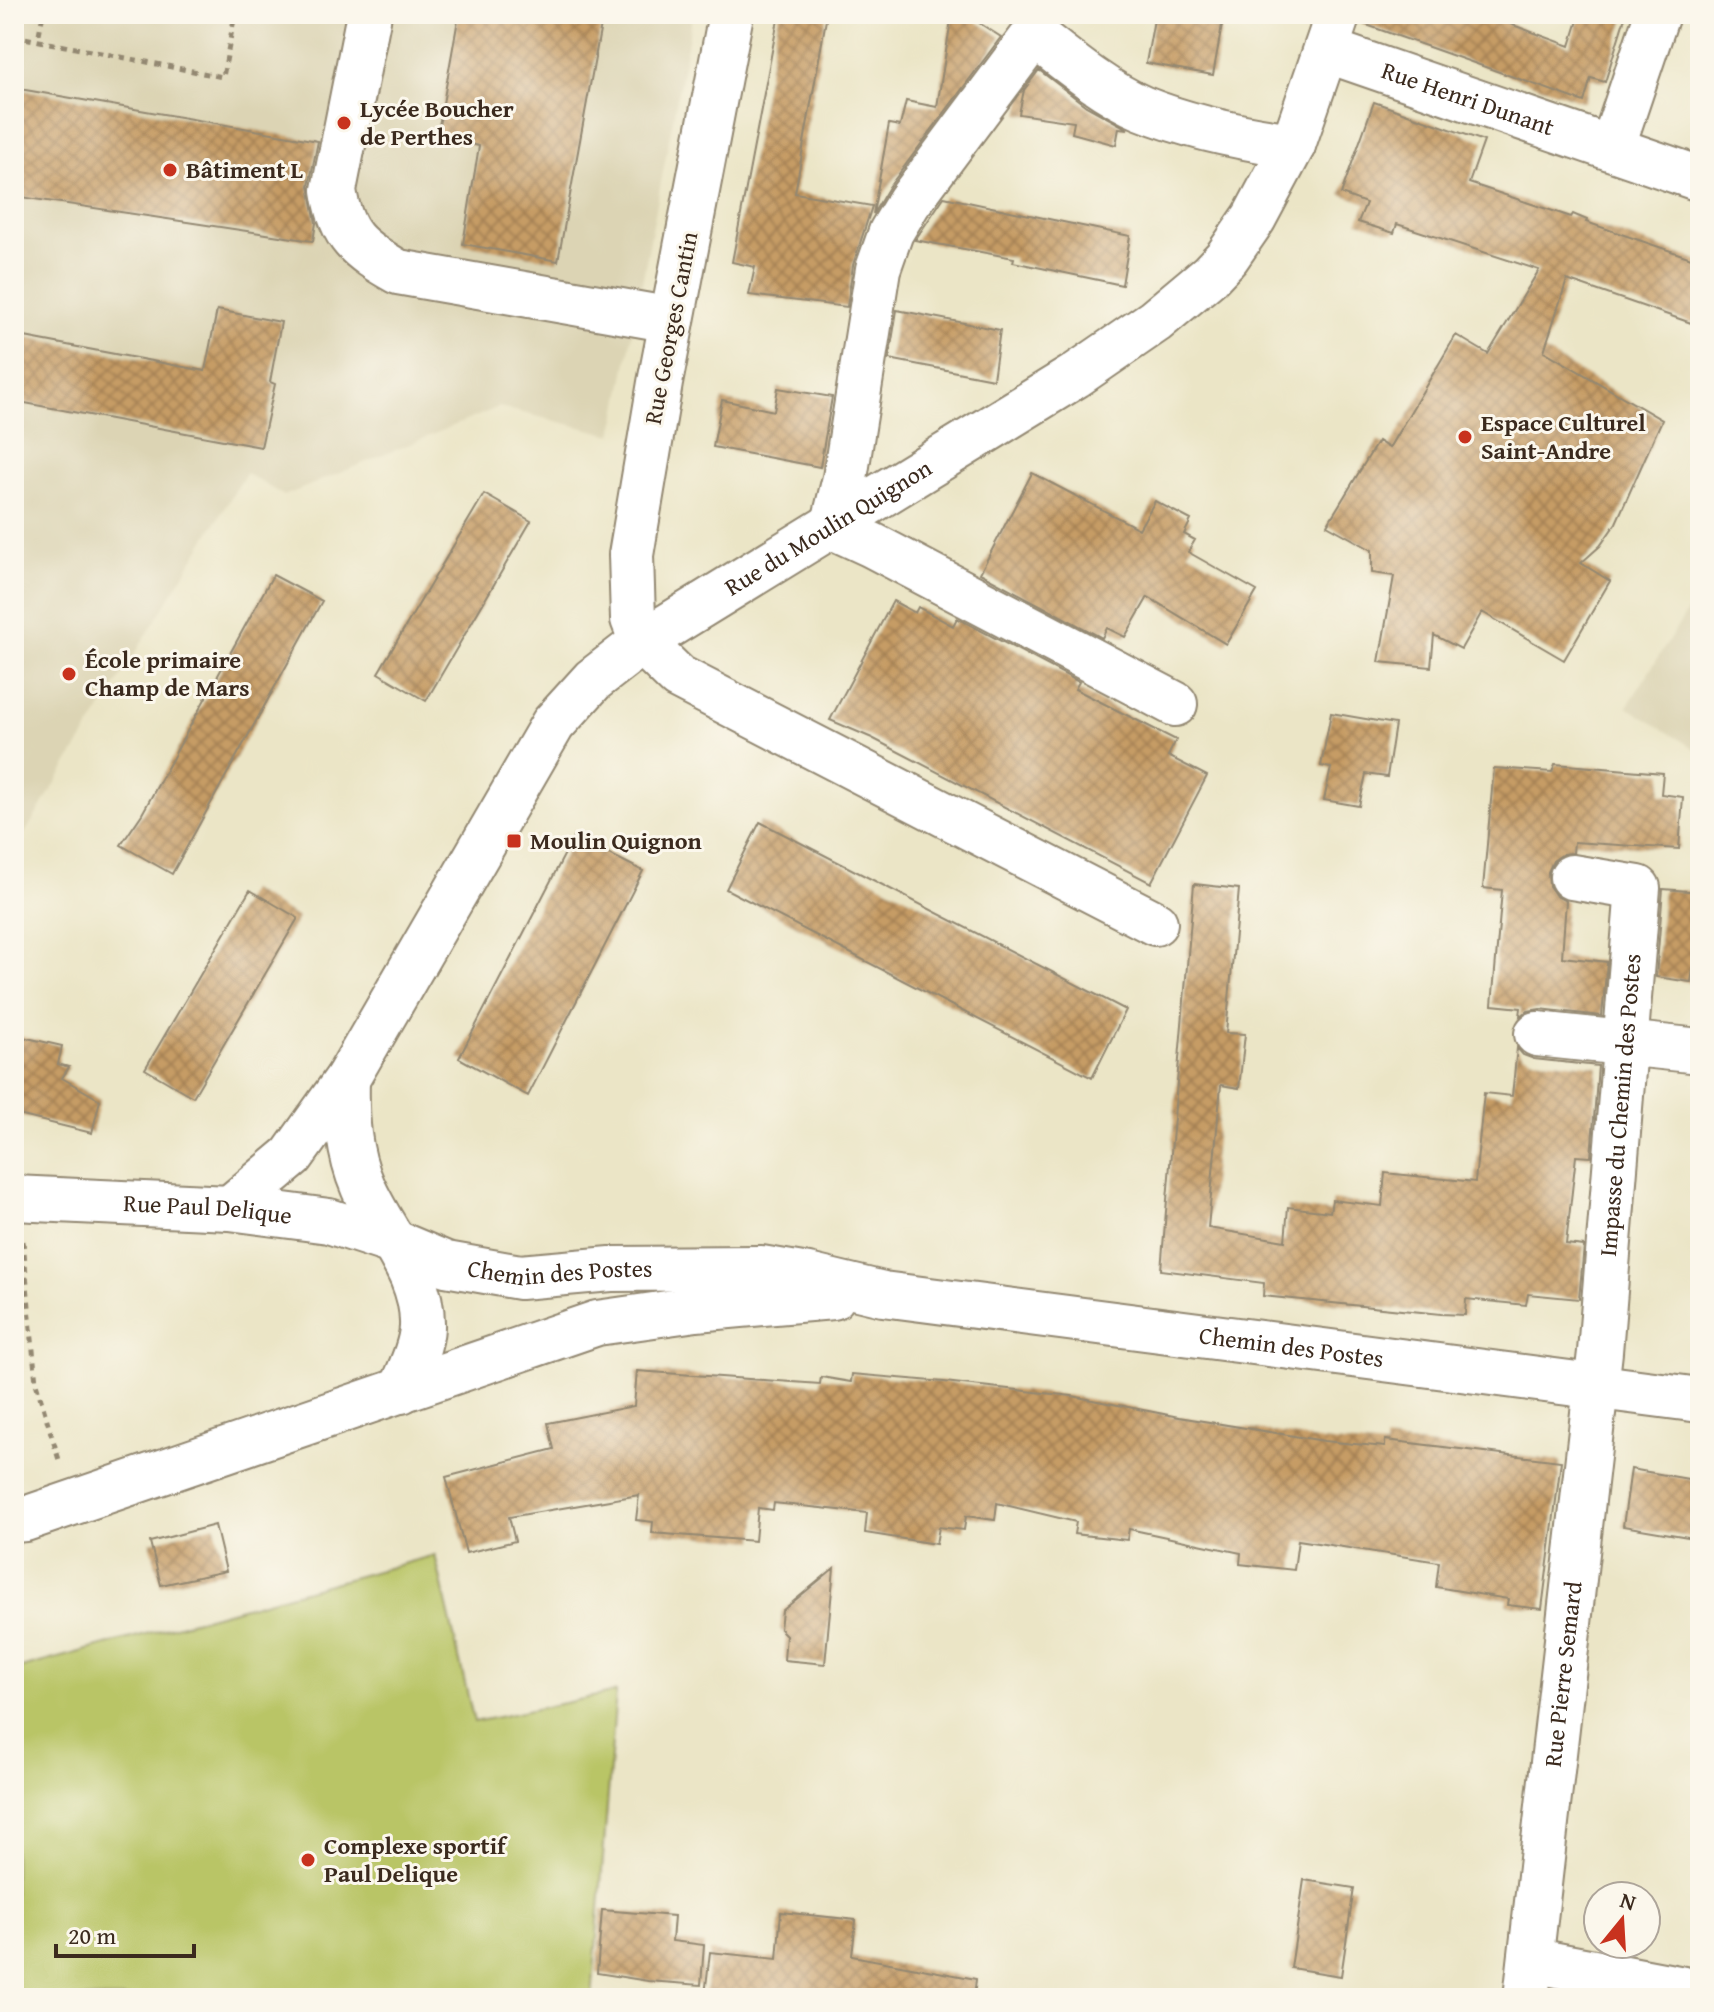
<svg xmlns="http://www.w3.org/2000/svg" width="1714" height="2012" viewBox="0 0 1714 2012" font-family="'Gentium Book Plus',serif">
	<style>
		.built { fill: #dcd4b4 }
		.garden { fill: #b9c566; stroke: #7a7842; stroke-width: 2 }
		.building { fill: url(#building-cross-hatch) }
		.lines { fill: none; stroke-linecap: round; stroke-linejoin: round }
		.minor-casing { stroke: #938872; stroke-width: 48 }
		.path { stroke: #938872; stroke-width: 5; stroke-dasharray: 6 6; stroke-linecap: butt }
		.minor { stroke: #fff; stroke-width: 44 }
		.poi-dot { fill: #c8321e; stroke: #fbf7ec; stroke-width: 3 }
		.labels { text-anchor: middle; stroke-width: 6; stroke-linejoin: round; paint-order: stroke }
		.street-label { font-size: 24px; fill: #3b2a1e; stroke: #fbf7ec }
		.poi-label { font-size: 24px; font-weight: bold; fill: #3b2a1e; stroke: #fbf7ec; text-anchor: start }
	</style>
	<defs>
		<pattern id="building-cross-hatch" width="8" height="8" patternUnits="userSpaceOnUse" patternTransform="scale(2)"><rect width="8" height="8" fill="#c69c65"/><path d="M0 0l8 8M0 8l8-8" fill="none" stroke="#a27f53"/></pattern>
	</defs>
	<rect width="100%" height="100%" fill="#fbf7ec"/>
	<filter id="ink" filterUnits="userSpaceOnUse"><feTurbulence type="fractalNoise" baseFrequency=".0125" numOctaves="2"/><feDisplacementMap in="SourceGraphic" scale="16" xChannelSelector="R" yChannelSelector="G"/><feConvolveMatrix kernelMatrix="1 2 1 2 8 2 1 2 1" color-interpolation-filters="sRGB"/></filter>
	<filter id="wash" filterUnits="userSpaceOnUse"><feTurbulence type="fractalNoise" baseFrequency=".006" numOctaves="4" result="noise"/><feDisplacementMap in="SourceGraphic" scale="32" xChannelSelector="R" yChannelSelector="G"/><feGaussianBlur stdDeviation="1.8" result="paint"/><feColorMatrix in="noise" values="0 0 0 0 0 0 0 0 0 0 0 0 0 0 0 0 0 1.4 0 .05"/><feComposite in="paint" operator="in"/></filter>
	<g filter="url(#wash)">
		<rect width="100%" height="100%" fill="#ebe5c6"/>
		<path class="built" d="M14,14H693L613,435L499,407L284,496L246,473L14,851Z
			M1700,591V752L1627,707Z"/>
		<path class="garden" d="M435,1555L474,1722L616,1692L592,1998H14V1670Z"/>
		<g id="blocks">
			<path class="building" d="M459,14H603L558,261L463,244L479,146L437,137Z
				M779,14H827L795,193L872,206L853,265L847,307L749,295L755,267L732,262Z
				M952,14H965L1001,37L889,187L873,214L889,124L900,126L906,101L937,107Z
				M1155,14H1224L1213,75L1146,63Z
				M1362,14H1483L1570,46L1580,14H1626L1605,82L1591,78L1584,102L1361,23Z
				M1039,70L1086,106L1128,129L1119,128L1116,145L1072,133L1074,122L1019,114L1024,90Z
				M14,88L318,141L309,186L316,223L313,241L14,196Z
				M1374,102L1484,141L1469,183L1571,217L1573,214L1587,220L1586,222L1700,261V326L1567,280L1544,351L1662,420L1616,523L1600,546L1581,563L1610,581L1564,660L1482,612L1461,649L1434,635L1431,667L1379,662L1394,576L1372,573V550L1327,525L1378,441L1389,448L1456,335L1488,354L1539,270L1397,224L1394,233L1358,222L1366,203L1341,194Z
				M944,197L1130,236L1122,285L1013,262L1014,258L915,240Z
				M217,310L281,322L270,382L275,384L261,447L14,401V335L205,371Z
				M897,310L1000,330L993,379L889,359Z
				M778,388L832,397L820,467L713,447L722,400L774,411Z
				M1032,473L1139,529L1155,501L1191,520L1184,534L1195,540L1188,552L1257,591L1226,644L1148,597L1125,637L1107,628L1102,638L980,573Z
				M484,494L531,521L426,701L378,673Z
				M273,575L322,601L172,874L121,845L142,814Z
				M893,601L915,613L918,607L953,626L957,618L1079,682L1075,689L1176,740L1168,756L1207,776L1151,883L872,738L830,720Z
				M1331,713L1395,724L1387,777L1366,774L1359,806L1324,800L1331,768L1321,766Z
				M1555,764L1663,773L1661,794L1683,797L1679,849L1574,842L1573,853L1563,854L1553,861L1548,872L1549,886L1556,896L1566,901L1562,957L1607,962L1602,1016L1540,1009L1528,1011L1520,1016L1521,1008L1492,1005L1502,890L1483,888L1494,768L1552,772Z
				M760,822L1126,1010L1092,1078L726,889Z
				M574,836L643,871L528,1096L459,1058Z
				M1194,884L1239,889L1226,1033L1245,1034L1239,1088L1221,1085L1208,1228L1285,1241L1288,1207L1330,1212L1332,1200L1382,1206L1385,1173L1475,1182L1484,1093L1512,1096L1517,1048L1523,1055L1534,1059L1598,1066L1591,1157L1576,1156L1566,1244L1584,1246L1579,1299L1528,1294L1526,1305L1466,1299L1465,1315L1441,1314L1263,1296L1264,1283L1161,1270Z
				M1663,889L1700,892V971L1693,970L1691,982L1656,977Z
				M250,890L298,918L193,1097L145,1069Z
				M14,1035L62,1046L58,1064L69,1067L62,1078L100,1100L92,1133L14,1114Z
				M637,1371L820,1384L821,1377L851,1382L852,1374L944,1382L1072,1396L1179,1417L1324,1441L1385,1447V1440L1561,1461L1542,1609L1507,1605L1508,1599L1436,1587L1439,1562L1298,1540L1294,1570L1240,1564L1241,1553L1129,1529L1127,1540L1074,1534L1076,1522L997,1503L995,1520L966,1516L964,1530L939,1527L936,1544L865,1533L867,1513L774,1503L773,1510L758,1508L755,1541L652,1533L653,1522L636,1520L639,1495L509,1517L515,1541L466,1553L446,1477L554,1449L548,1423L634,1406Z
				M1631,1469L1700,1481V1539L1623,1526Z
				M215,1525L226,1571L161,1585L150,1542Z
				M834,1568L825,1664L784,1660L786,1635L780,1629L782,1611Z
				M1304,1880L1354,1888L1341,1976L1291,1968Z
				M602,1910L674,1916L672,1941L704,1945L701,1985L648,1981L597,1973Z
				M781,1912L856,1920L852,1956L976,1979L974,1998H746L705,1995L710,1952L777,1959Z"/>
		</g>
	</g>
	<g filter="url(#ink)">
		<use href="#blocks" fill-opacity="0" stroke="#938872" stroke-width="2"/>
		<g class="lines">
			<g class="minor-casing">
				<g id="minor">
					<path d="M369,14L334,190C341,237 358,249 398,272L672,320"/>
					<path d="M731,14L660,383L631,555L633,619L642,642L678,677L1155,923"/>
					<path id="s1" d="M1326,50L1700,179"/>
					<path d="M1612,148L1657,14"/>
					<path d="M1175,704L872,545L833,527L845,478L878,269L891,232L909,202L1034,35C1066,60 1104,92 1142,108C1189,127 1242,138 1293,145"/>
					<path d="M1537,1034L1700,1051"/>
					<path d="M347,1079C346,1116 348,1153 363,1187C383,1234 424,1273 422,1327C421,1348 409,1371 401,1391"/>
					<path id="s2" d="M14,1198L230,1208L329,1221L396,1243L446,1264L520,1277L611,1269L761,1268L808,1276L883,1294L1700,1400"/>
					<path id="s3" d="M230,1208L292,1156L347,1079L553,724L593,680L642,642L1075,376L1155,321L1210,275L1227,257L1254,218L1293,145L1338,14"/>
					<path d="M14,1520L25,1519L597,1323L696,1309L833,1297"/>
					<path d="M1531,1960L1700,1992"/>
					<path id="s4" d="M1526,1998L1600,1352L1638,888L1572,877"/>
				</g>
			</g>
			<path class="path" d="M39,34L43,14
				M14,36L223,77L235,14
				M23,1241L36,1383L59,1460
				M1442,1998L1480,1989"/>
			<use href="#minor" class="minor"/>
		</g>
	</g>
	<g class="poi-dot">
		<circle cx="344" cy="123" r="8"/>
		<circle cx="170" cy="170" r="8"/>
		<circle cx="1465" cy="437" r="8"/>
		<circle cx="69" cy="674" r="8"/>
		<rect x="506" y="833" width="16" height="16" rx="4"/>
		<circle cx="308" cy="1860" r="8"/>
	</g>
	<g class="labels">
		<g class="street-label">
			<text dy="8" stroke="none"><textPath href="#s1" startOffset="150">Rue Henri Dunant</textPath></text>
			<text transform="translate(671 328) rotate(-79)" y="8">Rue Georges Cantin</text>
			<text dy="8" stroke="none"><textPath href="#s3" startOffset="926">Rue du Moulin Quignon</textPath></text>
			<text dy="8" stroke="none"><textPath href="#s4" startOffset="898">Impasse du Chemin des Postes</textPath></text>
			<text dy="8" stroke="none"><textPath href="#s2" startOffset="194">Rue Paul Delique</textPath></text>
			<text dy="8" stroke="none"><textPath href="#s2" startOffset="556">Chemin des Postes</textPath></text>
			<text dy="8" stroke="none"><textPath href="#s2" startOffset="1294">Chemin des Postes</textPath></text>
			<text dy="8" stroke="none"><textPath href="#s4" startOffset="326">Rue Pierre Semard</textPath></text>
		</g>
		<g class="poi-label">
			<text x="360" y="117">Lycée Boucher<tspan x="360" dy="28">de Perthes</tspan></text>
			<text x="186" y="178">Bâtiment L</text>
			<text x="1481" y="431">Espace Culturel<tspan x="1481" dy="28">Saint-Andre</tspan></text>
			<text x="85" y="668">École primaire<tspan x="85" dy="28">Champ de Mars</tspan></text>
			<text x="530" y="849">Moulin Quignon</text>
			<text x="324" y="1854">Complexe sportif<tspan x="324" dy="28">Paul Delique</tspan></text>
		</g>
	</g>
	<rect width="1714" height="2012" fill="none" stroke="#fbf7ec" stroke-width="48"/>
	<g transform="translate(1622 1920) rotate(18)"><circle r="38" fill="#fbf7ec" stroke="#aea59a" stroke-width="2"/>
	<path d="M0-6L14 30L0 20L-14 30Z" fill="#c8321e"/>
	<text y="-12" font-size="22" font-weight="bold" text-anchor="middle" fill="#3b2a1e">N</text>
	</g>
	<path d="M56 1944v12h138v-12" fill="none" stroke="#3b2a1e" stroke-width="4"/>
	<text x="68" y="1944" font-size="24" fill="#3b2a1e" stroke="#fbf7ec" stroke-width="6" paint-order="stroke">20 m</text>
</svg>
